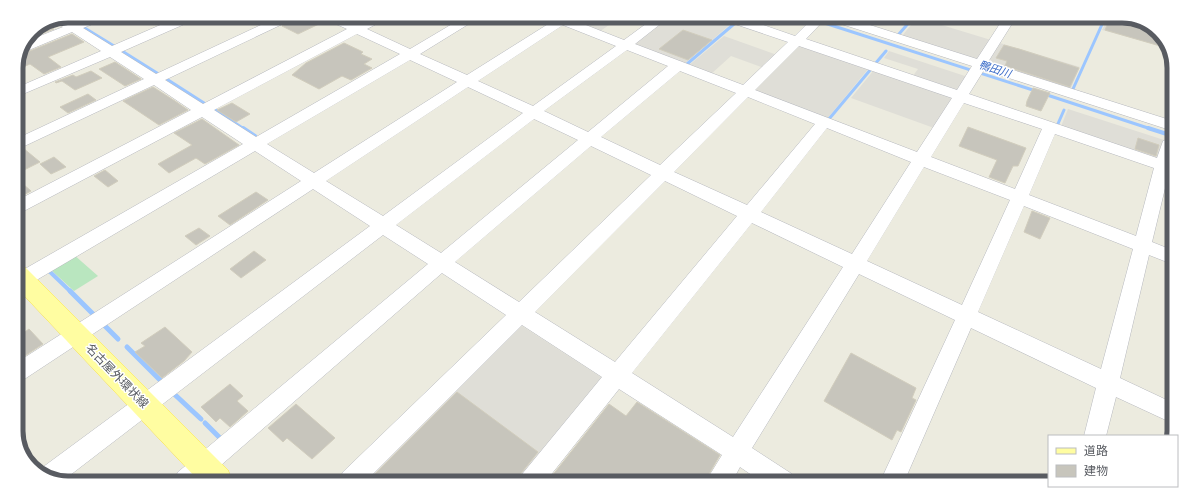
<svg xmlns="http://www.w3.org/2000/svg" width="1190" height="499" viewBox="0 0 1190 499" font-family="Figtree,'Noto Sans JP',sans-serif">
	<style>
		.industrial { fill: #dfded7 }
		.green { fill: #b9e6bf }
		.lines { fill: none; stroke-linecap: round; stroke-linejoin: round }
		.stream-far2 { stroke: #9cc6ff; stroke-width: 3 }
		.stream-far1 { stroke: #9cc6ff; stroke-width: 4 }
		.stream { stroke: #9cc6ff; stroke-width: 5 }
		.building { fill: #c7c5bc; stroke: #d1cdbd }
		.minor-casing { stroke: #b7b9bf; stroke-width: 1 }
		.major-casing { stroke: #f8df4c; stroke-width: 1 }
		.minor { fill: #fff; fill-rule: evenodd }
		.major { fill: #fffda1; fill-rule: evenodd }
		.labels { text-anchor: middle; stroke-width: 3; stroke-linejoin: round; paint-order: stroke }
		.far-water-label { font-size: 11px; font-style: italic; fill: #396bc8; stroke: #fff }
		.street-label { font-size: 12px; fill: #585b61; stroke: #fff }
		.rim { fill: none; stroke: #585b61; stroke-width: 5 }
	</style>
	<rect width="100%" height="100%" fill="#ecebdf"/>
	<path class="industrial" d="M568,18H619L599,32L566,19Z
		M667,18H722L733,22L683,65L634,46V43Z
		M916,19H922L991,40L979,59H974L902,36Z
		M1107,20H1142L1163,37L1168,48L1102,30Z
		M724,36L777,55L764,68L731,56L710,75L688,66Z
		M1000,43L1080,67L1070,90L988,62Z
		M797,45L869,68L826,120L752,89Z
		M889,51L968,77L959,91L912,77L918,69L884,58Z
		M874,70L950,96L952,99L934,128L851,98Z
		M1068,109L1164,140L1159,159L1060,129Z
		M519,324L604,379L520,481L364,480Z"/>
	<path class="green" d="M73,254L98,276L74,291L49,268Z"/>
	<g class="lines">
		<path class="stream-far2" d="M549,18H551
			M812,19L1036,91
			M83,27L114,46
			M899,34L912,19
			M122,51L157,73
			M687,64L734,24
			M875,64L886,51
			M165,78L204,103
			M1073,89L1104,20
			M1044,94L1151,129
			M214,109L244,129
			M829,119L871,69
			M1057,126L1064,110"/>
		<path class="stream-far1" d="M243,128L255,136
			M1148,128L1173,136
			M47,269L71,292"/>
		<path class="stream" d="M70,291L95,316
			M102,323L118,339
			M127,347L161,381
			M172,392L201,419
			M205,423L221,439"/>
	</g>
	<path class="building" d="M294,17H307L321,23L298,34L282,26L292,21Z
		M1109,20L1157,32L1163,37L1167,48L1105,30Z
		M47,25L54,29L41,34L35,30Z
		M683,30L712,40L688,60L659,49Z
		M72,34L84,42L48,57L61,67L44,74L30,64L16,70V65L22,52L30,51Z
		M344,43L363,52L361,54L372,59L364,64L372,68L351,80L342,76L319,89L292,75L306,63Z
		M1004,45L1019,49L1079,68L1070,87L1005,66L1007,61L996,58Z
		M115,62L141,79L125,86L99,69Z
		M91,71L102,78L75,90L62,81L56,83L55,82L73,75L76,77Z
		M153,87L175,101L188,110L159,125L123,101Z
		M1033,88L1050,93L1041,111L1026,106L1027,101Z
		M88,94L96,100L68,113L60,107Z
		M232,103L250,114L236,122L217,110Z
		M202,119L239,145L205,164L196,158L169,173L158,164L192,145L174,133Z
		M968,127L1026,148L1018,166H1013L1005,183L989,177L997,160L959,146Z
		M1138,138L1159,145L1156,156L1135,149Z
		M23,148L40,162L16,174V151Z
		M54,157L66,167L51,174L40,164Z
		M105,170L118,181L108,187L94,176Z
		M16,178L31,191L16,199Z
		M256,192L268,200L230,225L218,216Z
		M1032,211L1050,218L1040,239L1024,232Z
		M199,228L210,236L196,245L185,236Z
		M254,251L266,260L241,278L230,269Z
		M165,327L192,352L184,361L162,378L135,352L145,346L141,343Z
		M29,329L43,344L20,359L16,354V338Z
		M851,353L916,388L912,398L916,400L901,432L897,430L892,440L824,401Z
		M230,384L243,396L237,401L248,411L230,427L220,418L216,422L201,407Z
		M457,392L538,452L515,481L369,480Z
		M637,402L720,455L705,481H548L609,404L626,416Z
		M296,404L335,438L312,459L287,438L283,442L268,428Z"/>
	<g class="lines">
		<g class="minor-casing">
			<path id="minor" d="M90,16H107L105,19L83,28L112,46L181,16H198L196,19L121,52L156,74L278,17H293L291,20L165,80L203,104L347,29L327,20L325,17H341L357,24L370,17H386L384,20L367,29L410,49L464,17H480L420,54L467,75L553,21L551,18H568L624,40L654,18H668L635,44L743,85L788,42L726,21L724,18H743L795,36L812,19H825L806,39L957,90L972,66L835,22L833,19H851L977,59L1003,19H1015L988,62L1173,121V131L984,70L969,94L1157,158L1163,141L1168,139L1173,140V155L1152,242L1172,250V264L1149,255L1120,378L1171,402L1170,422L1116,397L1106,436H1084L1096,388L971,328L904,482H880L955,320L859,274L752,448L792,474L796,482H762L740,467L732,482L706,481L722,455L619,389L546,481H519L523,473L602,377L522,325L367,480H339L343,472L506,315L442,273L204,480H174L178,472L428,264L383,235L65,479H48L38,471L39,470L370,226L313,189L23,380L16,383V363L301,181L255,151L23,288L16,290V274L243,144L202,117L22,212L16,214V201L191,110L154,85L16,150V139L144,79L110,57L16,97V88L101,51L72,32L29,50L23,51L27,41L63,27L55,21L66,17L74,22ZM563,25L616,46L533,106L478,81ZM357,34L400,54L256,137L214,110ZM799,46L952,98L917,152L755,90ZM627,50L668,66L588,132L544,111ZM410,60L457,82L314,173L267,144ZM680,71L736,93L660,165L601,137ZM468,87L523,113L383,216L326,181ZM748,97L815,124L747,205L674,172ZM964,103L1042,129L1015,189L931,157ZM534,119L578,140L441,253L396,225ZM827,128L911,162L852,254L761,212ZM1055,134L1154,168L1136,236L1029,195ZM591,146L651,175L519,302L455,262ZM924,167L1010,200L962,305L867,261ZM665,181L737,216L615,362L535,312ZM1024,206L1133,249L1101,369L978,312ZM752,223L843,267L733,437L632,373Z"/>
		</g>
		<g class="major-casing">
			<path id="major" d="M16,263L24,266L228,470L232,480H198L16,287Z"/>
		</g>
		<use href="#minor" class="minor"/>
		<use href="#major" class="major"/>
	</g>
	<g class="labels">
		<g class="far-water-label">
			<text transform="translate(995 69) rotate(18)" y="4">鴨田川</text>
		</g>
		<g class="street-label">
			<text transform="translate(117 376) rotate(46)" y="4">名古屋外環状線</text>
		</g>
	</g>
	<path d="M0 0H1190V499H0ZM68 23H1122A45 45 0 0 1 1167 68V431A45 45 0 0 1 1122 476H68A45 45 0 0 1 23 431V68A45 45 0 0 1 68 23Z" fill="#fff" fill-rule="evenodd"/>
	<path class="rim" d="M68 23H1122A45 45 0 0 1 1167 68V431A45 45 0 0 1 1122 476H68A45 45 0 0 1 23 431V68A45 45 0 0 1 68 23Z"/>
	<rect x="1048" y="435" width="130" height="52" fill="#ffffff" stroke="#bcbdc0"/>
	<rect x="1056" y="448" width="20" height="6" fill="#fffda1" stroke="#bcbdc0"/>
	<text x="1084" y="455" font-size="12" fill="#585b61">道路</text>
	<rect x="1056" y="465" width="20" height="12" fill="#c7c5bc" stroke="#bcbdc0"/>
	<text x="1084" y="475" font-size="12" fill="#585b61">建物</text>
</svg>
